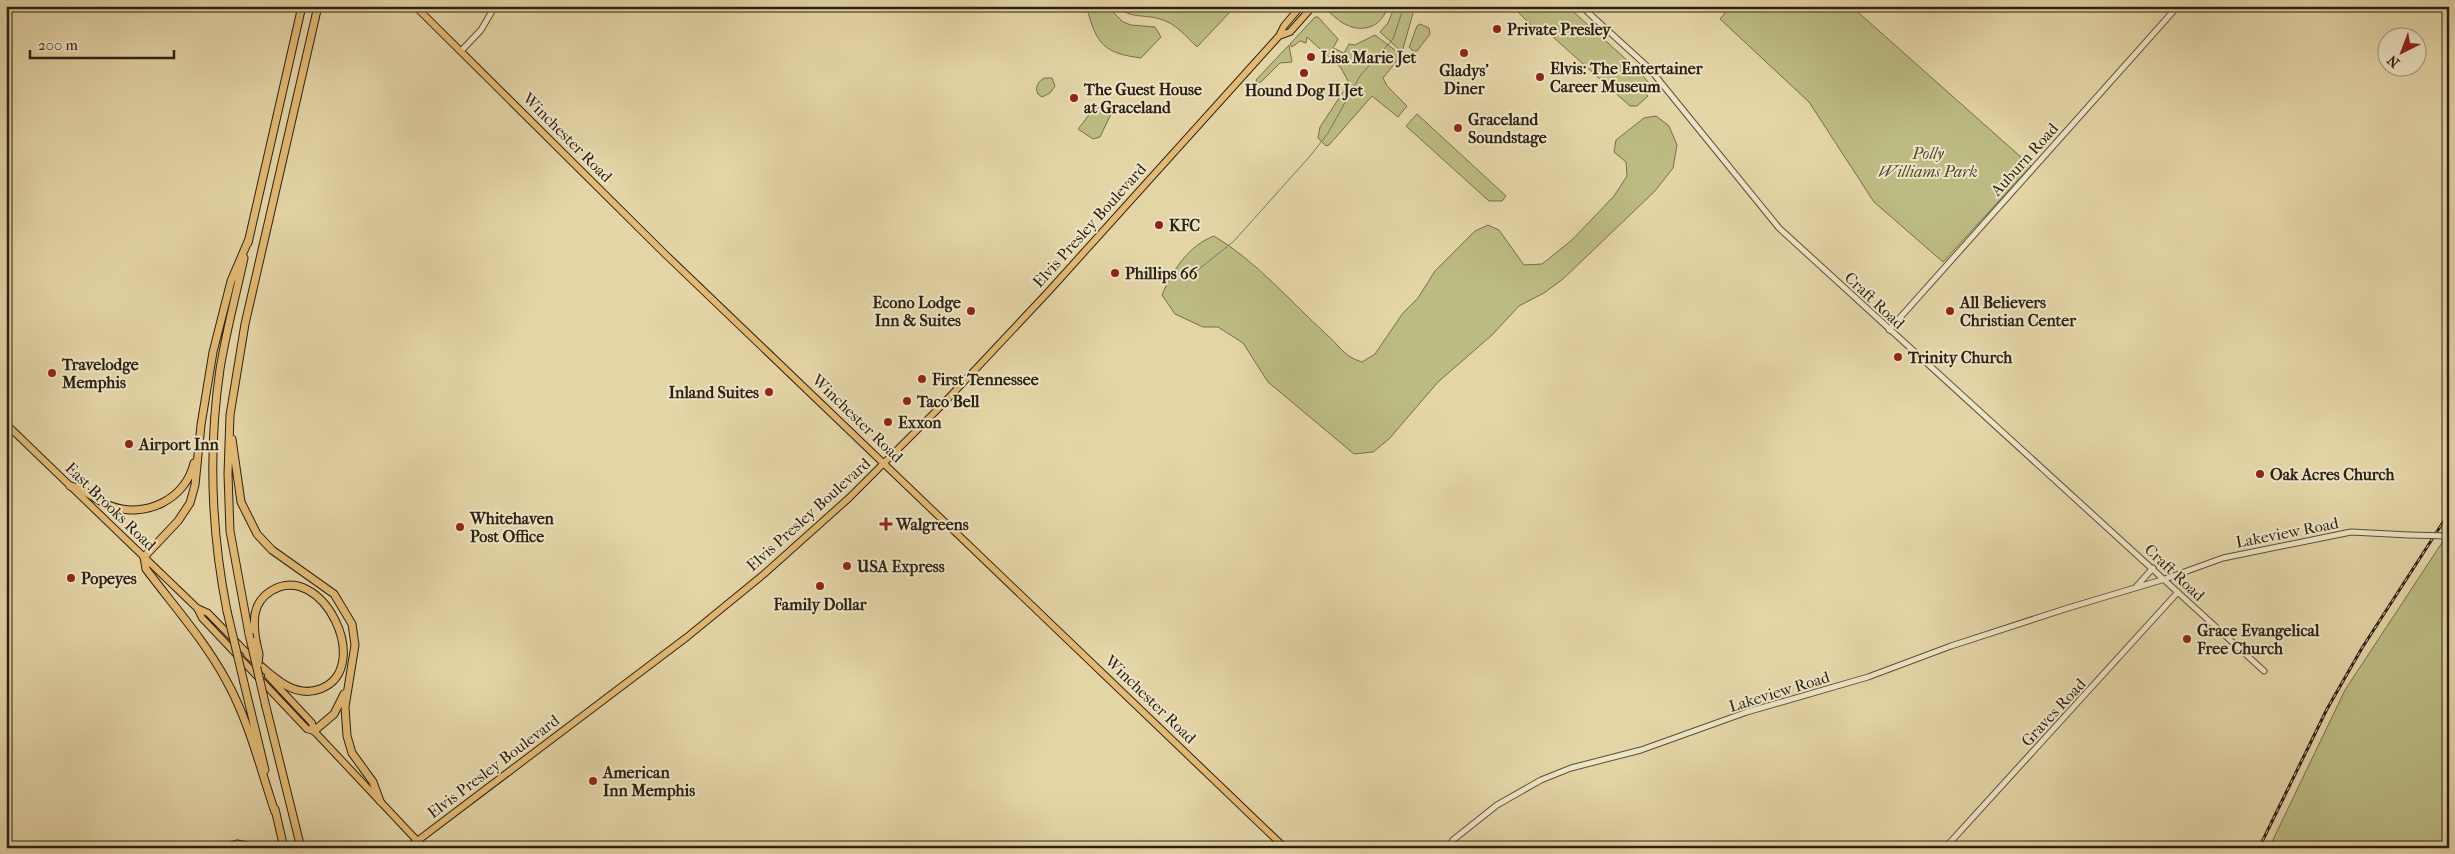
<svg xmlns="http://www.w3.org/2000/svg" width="2455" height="854" viewBox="0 0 2455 854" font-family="'IM FELL French Canon',serif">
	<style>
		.green { fill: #bcbb82; stroke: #746e4a }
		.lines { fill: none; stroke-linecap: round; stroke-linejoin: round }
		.stream { stroke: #6d7c68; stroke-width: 1 }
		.minor-casing { stroke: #5b4d37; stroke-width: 7 }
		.major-casing { stroke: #2d2012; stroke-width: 8 }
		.highway-casing { stroke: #2d2012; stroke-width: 9 }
		.minor { stroke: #ede4c6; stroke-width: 5 }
		.major { stroke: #e2ba74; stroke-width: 6 }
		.highway { stroke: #e2ba74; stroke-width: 7 }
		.rail-casing { stroke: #2d2012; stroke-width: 3 }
		.rail { stroke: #ede4c6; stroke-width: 1; stroke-dasharray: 4; stroke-linecap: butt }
		.minor-bridge-casing { stroke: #5b4d37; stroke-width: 7; stroke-linecap: butt }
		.highway-bridge-casing { stroke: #2d2012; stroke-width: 9; stroke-linecap: butt }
		.minor-bridge { stroke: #ede4c6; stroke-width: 5 }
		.highway-bridge { stroke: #e2ba74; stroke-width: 7 }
		.poi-dot { fill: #8f2418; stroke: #ede4c6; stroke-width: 2 }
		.labels { text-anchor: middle; stroke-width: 4; stroke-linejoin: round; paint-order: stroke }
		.poi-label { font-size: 16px; font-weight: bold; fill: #2d2012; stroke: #ede4c6; text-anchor: start }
		.street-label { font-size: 16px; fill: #2d2012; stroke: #ede4c6 }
		.park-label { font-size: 16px; font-style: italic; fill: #51472e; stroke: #ede4c6 }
	</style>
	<rect width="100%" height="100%" fill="#e4d5a7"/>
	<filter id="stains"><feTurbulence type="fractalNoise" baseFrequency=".004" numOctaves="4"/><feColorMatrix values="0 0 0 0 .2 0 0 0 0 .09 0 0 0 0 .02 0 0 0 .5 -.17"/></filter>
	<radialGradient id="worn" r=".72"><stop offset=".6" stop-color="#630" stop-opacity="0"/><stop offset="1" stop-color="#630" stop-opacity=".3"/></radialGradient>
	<path class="green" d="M1088,6H1107L1123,22L1131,25L1155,27L1161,37L1141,58C1103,53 1097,44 1087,9Z
		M1116,6H1232V7L1229,13L1197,47C1186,36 1175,23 1160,19C1143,14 1130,19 1116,6Z
		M1325,6H1388C1380,33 1353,34 1335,17C1331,14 1326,10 1325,6Z
		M1395,6H1415L1402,52L1380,32L1388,23Z
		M1512,6H1567L1639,71L1653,88L1651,90L1647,88L1644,92L1648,96L1637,106H1630L1543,28L1531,25Z
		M1731,6H1851L2031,166L1943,262L1874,202L1809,102L1720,19Z
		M1315,17H1318L1338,39L1333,48L1344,53L1349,44L1355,45L1375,35L1400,54V57L1383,78L1387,86L1407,106L1398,117L1372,96L1329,145L1326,146L1318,138L1320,127L1349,83L1341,68L1307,37L1306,43L1300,41L1292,47L1290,44Z
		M1420,24L1429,28L1430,34L1417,51H1413L1409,47L1410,45L1417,26Z
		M1289,45L1292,62L1280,63L1261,82L1257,83L1256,80Z
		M1045,78H1052L1055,86L1050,93L1042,97L1038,94C1034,87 1039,80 1045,78Z
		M1104,105L1109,109L1111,114L1100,137L1093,139L1078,129L1093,110Z
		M1417,114L1506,196L1502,201H1489L1406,126Z
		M1656,116L1669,126L1677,145L1673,168L1655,191L1563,279L1544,293L1519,306L1492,335L1438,382L1389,439L1373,452L1354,454L1268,382L1243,343L1218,327H1203L1175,314L1162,295C1172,271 1189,245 1214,236C1256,261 1290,301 1326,334C1341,347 1343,356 1362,362L1375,354L1403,313L1418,298L1435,271L1475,231L1488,225L1499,230L1524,265L1542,264L1572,240L1614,196L1627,176L1626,162L1614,152L1616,140L1644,118Z
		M2449,532V848H2269L2345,690Z"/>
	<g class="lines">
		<path class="stream" d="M1189,277L1234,241L1311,155L1328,133L1360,76L1393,39L1404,6"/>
		<g class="minor-casing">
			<path id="minor" d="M1581,6L1649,68L1779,228L2264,671
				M461,51L481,30L495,6
				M1889,330L2178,6
				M2136,587L2153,568
				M1447,848L1453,840L1497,805L1541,780L1571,768L1641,750L1747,712L1868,677L1951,646L2068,608L2165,579L2223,558L2351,532L2409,535
				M1945,848L2178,592"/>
		</g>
		<g class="major-casing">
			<path id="major" d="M415,6L664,253L1285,848
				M1279,36L1290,32L1313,6
				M6,424L197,608L208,613L251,657
				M197,608L202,618L307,729L314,731L424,848
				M268,676L312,723L314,731
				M408,848L687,637L764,574L849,498L941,406L1049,291L1279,36L1284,26L1301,6"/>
		</g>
		<g class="highway-casing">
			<path id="highway" d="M249,239L231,281L213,352L201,425L195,485L190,503L178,521L144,557L146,569C173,605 205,641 226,680C249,721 260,768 275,812
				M248,243L302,6
				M232,439L241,502L257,534L272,550L334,594L352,624L355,645L345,707L347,736L352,753L373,782L380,801
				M70,486C86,489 96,501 111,506C145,519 186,499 194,463
				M227,611C211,530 208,451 220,369C226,332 236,295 244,258
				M249,634L230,531L228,474L230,415L245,324L318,6
				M248,655C268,671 291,700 320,689C375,669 322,559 271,591C252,603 253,621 256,641
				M244,683L265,770
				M266,707L301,848
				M314,731L334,714L344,694
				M275,809L284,848
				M225,848L237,844L257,848"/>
		</g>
		<use href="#minor" class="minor"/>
		<use href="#major" class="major"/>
		<use href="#highway" class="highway"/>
		<g class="rail-casing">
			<path id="rail" d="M2259,848L2327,709L2362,648L2449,513"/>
		</g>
		<use href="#rail" class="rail"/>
		<g class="minor-bridge-casing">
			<path id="minor-bridge" d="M2409,535L2449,536"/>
		</g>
		<g class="highway-bridge-casing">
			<path id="highway-bridge" d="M227,611L244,683
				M249,634L266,707
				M256,641L259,654L258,664"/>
		</g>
		<use href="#minor-bridge" class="minor-bridge"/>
		<use href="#highway-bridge" class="highway-bridge"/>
	</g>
	<g class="poi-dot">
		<circle cx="1497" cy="29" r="5"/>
		<circle cx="1464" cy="53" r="5"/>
		<circle cx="1311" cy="57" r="5"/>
		<circle cx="1304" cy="73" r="5"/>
		<circle cx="1540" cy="77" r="5"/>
		<circle cx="1074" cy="98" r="5"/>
		<circle cx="1458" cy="128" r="5"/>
		<circle cx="1159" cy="225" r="5"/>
		<circle cx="1115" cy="273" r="5"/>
		<circle cx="971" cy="311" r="5"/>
		<circle cx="1950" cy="311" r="5"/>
		<circle cx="1898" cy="357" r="5"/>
		<circle cx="52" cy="373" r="5"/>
		<circle cx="922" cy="379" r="5"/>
		<circle cx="769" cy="392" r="5"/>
		<circle cx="907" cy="401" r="5"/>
		<circle cx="888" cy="422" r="5"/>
		<circle cx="129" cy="444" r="5"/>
		<circle cx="2260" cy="474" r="5"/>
		<path d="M883.5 516.5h5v5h5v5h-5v5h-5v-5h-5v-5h5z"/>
		<circle cx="460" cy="527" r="5"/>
		<circle cx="847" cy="566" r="5"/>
		<circle cx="71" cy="578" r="5"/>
		<circle cx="820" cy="586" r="5"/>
		<circle cx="2187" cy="639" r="5"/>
		<circle cx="593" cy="781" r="5"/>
	</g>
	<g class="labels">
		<g class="poi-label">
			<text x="1507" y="35">Private Presley</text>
			<text x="1321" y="63">Lisa Marie Jet</text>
			<text x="1550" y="74">Elvis: The Entertainer<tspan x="1550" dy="18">Career Museum</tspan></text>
			<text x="1464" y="76" text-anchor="middle">Gladys'<tspan x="1464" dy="18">Diner</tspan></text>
			<text x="1084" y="95">The Guest House<tspan x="1084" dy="18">at Graceland</tspan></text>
			<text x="1304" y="96" text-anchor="middle">Hound Dog II Jet</text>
			<text x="1468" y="125">Graceland<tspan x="1468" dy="18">Soundstage</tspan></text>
			<text x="1169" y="231">KFC</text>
			<text x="1125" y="279">Phillips 66</text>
			<text x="961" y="308" text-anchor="end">Econo Lodge<tspan x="961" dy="18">Inn &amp; Suites</tspan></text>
			<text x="1960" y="308">All Believers<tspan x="1960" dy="18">Christian Center</tspan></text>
			<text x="1908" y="363">Trinity Church</text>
			<text x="62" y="370">Travelodge<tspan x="62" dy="18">Memphis</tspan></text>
			<text x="932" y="385">First Tennessee</text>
			<text x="759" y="398" text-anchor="end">Inland Suites</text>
			<text x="917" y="407">Taco Bell</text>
			<text x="898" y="428">Exxon</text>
			<text x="139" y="450">Airport Inn</text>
			<text x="2270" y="480">Oak Acres Church</text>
			<text x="470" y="524">Whitehaven<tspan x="470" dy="18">Post Office</tspan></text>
			<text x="896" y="530">Walgreens</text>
			<text x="857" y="572">USA Express</text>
			<text x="81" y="584">Popeyes</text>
			<text x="820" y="610" text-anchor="middle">Family Dollar</text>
			<text x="2197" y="636">Grace Evangelical<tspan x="2197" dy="18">Free Church</tspan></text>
			<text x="603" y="778">American<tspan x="603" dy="18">Inn Memphis</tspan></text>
		</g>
		<g class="street-label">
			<text transform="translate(568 137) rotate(45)" y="6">Winchester Road</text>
			<text transform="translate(2024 159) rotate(-48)" y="6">Auburn Road</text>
			<text transform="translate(1089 225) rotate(-48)" y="6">Elvis Presley Boulevard</text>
			<text transform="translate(1875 300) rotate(43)" y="6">Craft Road</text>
			<text transform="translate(858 418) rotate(44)" y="6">Winchester Road</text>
			<text transform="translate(111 506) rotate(44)" y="6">East Brooks Road</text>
			<text transform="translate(808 514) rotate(-42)" y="6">Elvis Presley Boulevard</text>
			<text transform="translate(2287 532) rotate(-11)" y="6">Lakeview Road</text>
			<text transform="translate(2175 572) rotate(43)" y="6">Craft Road</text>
			<text transform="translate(1779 691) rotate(-17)" y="6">Lakeview Road</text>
			<text transform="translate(1151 699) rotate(44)" y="6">Winchester Road</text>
			<text transform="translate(2053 712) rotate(-47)" y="6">Graves Road</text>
			<text transform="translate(493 766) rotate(-37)" y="6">Elvis Presley Boulevard</text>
		</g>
		<g class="park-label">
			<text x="1928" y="159">Polly<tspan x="1928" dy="18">Williams Park</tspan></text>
		</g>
	</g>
	<rect width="2455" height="854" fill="none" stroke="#e4d5a7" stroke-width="25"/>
	<rect x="8" y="8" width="2440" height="839" fill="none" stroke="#2d2012" stroke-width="2.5"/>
	<rect x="12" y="12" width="2430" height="829" fill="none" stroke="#2d2012"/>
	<g transform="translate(2402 52) rotate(222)"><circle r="24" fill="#ede4c6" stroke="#a0967e"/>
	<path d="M0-4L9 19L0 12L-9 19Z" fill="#8f2418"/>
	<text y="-8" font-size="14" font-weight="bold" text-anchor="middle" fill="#2d2012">N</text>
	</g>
	<path d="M30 50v8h144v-8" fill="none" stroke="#2d2012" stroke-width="2.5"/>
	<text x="38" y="50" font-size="15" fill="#2d2012" stroke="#ede4c6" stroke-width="4" paint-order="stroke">200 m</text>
	<rect width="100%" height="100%" filter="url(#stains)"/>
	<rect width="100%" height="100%" fill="url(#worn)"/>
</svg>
